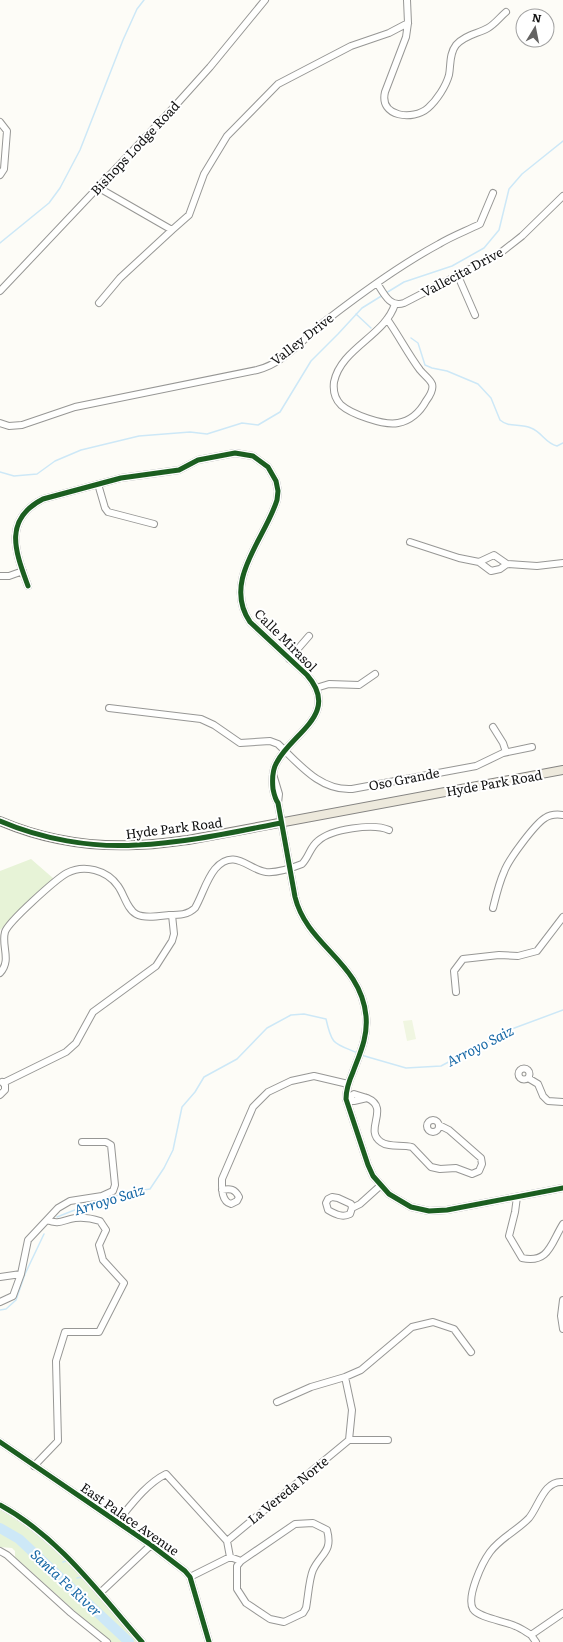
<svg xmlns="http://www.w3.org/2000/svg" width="563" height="1642" viewBox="0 0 563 1642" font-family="Literata,serif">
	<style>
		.park { fill: #e7f3d7 }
		.pitch { fill: #f0f6e1 }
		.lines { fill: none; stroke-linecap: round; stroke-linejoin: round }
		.stream { stroke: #cde8f7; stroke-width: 1.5 }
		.river { stroke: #cde8f7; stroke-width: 10 }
		.minor-casing { stroke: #979795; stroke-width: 8 }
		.major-casing { stroke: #858482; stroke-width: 10 }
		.minor { stroke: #fffffe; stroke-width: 6 }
		.major { stroke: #ede9dc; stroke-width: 8 }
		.cycleway-casing { stroke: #fff; stroke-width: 8 }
		.cycleway { stroke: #1b5e20; stroke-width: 5 }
		.labels { text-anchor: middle; stroke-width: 4; stroke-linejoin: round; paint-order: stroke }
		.street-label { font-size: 13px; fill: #111; stroke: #fff }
		.water-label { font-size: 14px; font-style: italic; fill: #1768a6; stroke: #fff }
	</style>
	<rect width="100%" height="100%" fill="#fdfcf7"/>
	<path class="park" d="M31,859L54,879L0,930V871Z
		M0,1510C60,1544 92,1593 138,1642H109L15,1557V1551L12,1548L0,1547Z"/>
	<path class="pitch" d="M412,1020L416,1039L407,1041L403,1021Z"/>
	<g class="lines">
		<path class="stream" d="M0,243L49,203L60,188L80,150L123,40L137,9L144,0
			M386,293L404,282L452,266L484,248L499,230L509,189L522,174L563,141
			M356,314L371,328
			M411,338L418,343L425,365L432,368L447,371L478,384L491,398L500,420C509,428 520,423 531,428C542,432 545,443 557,446L563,443
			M0,472L14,476L37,474L55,461L81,450L139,436L190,432L207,434L242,423L258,425L280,412L311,361L338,334L362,308L383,295
			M361,1055L406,1068L441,1066L509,1030L563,1010
			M57,1217C87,1205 117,1193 150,1189L164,1168L173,1150L182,1107L195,1092L204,1077L237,1059L267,1028L291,1015L304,1014L326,1019C332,1046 334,1043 358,1053
			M0,1310L6,1309L16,1300L25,1274L44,1234
			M63,1562L66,1561
			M77,1578L82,1577"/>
		<path class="river" d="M0,1528L19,1539L129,1642"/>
		<g class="minor-casing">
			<path id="minor" d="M407,0L408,23L406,37L385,92C379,117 413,121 428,108C437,100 446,86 449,75C451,65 449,54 456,45C465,35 477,34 488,28C495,24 500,17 506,12
				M0,122L7,131L4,169L0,175
				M99,188L172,230L189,215L204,174L227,136L278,84L351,46L389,33L408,23
				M458,276L475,315
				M377,283C384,294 390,308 404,303L499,254L522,236L563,196
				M0,291L174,107L210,67L265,0
				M99,303L120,278L172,230
				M387,319C399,336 408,354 420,370C424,375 430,379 432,384C434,390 429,397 426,401C420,412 410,421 398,423C384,426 351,414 341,405C335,399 333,390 334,382C341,348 385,336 395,304
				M0,423L9,426L22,425L75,407L257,370C286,363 305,336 328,319C363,292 400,265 439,244C452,236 466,231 480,224L493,193
				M98,484L105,508L108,512L154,524
				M410,542L459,558L479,562L491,571L500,569L507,564
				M479,562L494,555L507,564L537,566L563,563
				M0,576H9L23,571
				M28,586C16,553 2,520 43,499L121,478L179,470L198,460L235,453L253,456L268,467L276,481L278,491L277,500C265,539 222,581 250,622L307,675C341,714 292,733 277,762C272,770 272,779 273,789C274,794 275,799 278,803L295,897C307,946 361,962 366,1016C368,1037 360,1053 353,1072C349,1081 346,1089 346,1099L368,1165L373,1176L389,1194L411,1207L429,1211L447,1210L563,1188
				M289,659L309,636
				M316,688L329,684L359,685L375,674
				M109,708L201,719L214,725L240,743L270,741L278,744C299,764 320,791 352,789L476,766L503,753L532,747
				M493,727L503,743L506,752
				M273,774L279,794L278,803
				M493,908C496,896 499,883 504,872C508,860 535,824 545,818C551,814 556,814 563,815
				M0,973C12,960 1,946 5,932C8,922 56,879 67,873C84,864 107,870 118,886C124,894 127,909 136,914C145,919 160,916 169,915C179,915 188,915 195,908C202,896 206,880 215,869C234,847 249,870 266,872C277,873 292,868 302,864C309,857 310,847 318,841C331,829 373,823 389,830
				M456,992L454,971L463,959L499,955L518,956L537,951L563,917
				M518.5 1074a5.5 5.5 0 1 1 11 0a5.5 5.5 0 1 1-11 0Z
				M528,1078L538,1084L543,1096L548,1101L563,1102
				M3,1083L66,1052L76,1043L93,1012L156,966L172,941L174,934L172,915
				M354,1094L367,1098L354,1101L346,1099Z
				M0,1095L5,1090V1085L2,1082
				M367,1098C391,1108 363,1130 381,1142C389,1148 402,1144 412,1147L431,1167L440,1169L456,1168L472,1174L479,1171L482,1164L481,1158L449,1130L439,1125
				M427 1126a6 6 0 1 1 12 0a6 6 0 1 1-12 0Z
				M222,1190C230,1188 235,1189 239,1197L237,1201L231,1204C221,1201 222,1188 222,1179L253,1107L268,1092L291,1081L314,1076L348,1084
				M332,1197L338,1198L351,1204L352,1208L350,1214C342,1218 335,1214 328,1210L326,1203L328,1199Z
				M517,1197L515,1212L509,1236L522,1258C549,1264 551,1243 563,1224
				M352,1208L360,1204L380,1186
				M0,1277L21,1274
				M563,1300L561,1316L563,1329
				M0,1302L13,1296L21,1274L28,1240L58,1208L70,1201L102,1196L113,1191L115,1185L111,1145L106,1142H82
				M345,1377L352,1410L349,1440
				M277,1402L311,1387L345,1377L361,1370L412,1327L433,1322L454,1329L471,1352
				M349,1440H388
				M0,1442L151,1545L185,1571L190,1577L209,1642
				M34,1466L58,1441L56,1361L65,1332H99L124,1283L103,1260L99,1245L106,1230L100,1221C91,1218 84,1217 75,1218C63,1220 59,1225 47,1220
				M563,1482C544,1480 539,1506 529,1518C518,1530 500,1538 490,1552C482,1563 466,1597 473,1609C479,1618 505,1621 515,1626C521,1628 526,1632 531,1635L563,1613
				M0,1505C59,1537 99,1593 142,1642
				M117,1522C131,1505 146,1484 166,1474L227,1541L230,1557L190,1577
				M227,1541L349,1440
				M0,1551L7,1555L71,1613L107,1642
				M230,1557L241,1561L295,1524L313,1523L327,1530C333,1552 321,1553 313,1570C309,1579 308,1598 306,1608L303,1613L284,1622L270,1619L246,1603L237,1589V1566L241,1561
				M100,1593L151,1545
				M531,1635L536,1642"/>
		</g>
		<g class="major-casing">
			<path id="major" d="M0,821C42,839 90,847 136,845C153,845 171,842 188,840L563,770"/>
		</g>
		<use href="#minor" class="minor"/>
		<use href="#major" class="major"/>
		<g class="cycleway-casing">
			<path id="cycleway" d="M28,586C16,553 2,520 43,499L121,478L179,470L198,460L235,453L253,456L268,467L276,481L278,491L277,500C265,539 222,581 250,622L307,675C341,714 292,733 277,762C272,770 272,779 273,789C274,794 275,799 278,803L295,897C307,946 361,962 366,1016C368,1037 360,1053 353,1072C349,1081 346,1089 346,1099L368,1165L373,1176L389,1194L411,1207L429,1211L447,1210L563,1188
				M0,821C42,839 91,848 137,845C185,843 234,832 281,823
				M0,1442L151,1545L185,1571L190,1577L209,1642
				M0,1505C59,1537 99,1593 142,1642"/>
		</g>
		<use href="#cycleway" class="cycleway"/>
	</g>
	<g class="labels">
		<g class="street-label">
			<text transform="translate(135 148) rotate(-47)" y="5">Bishops Lodge Road</text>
			<text transform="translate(462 272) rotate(-28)" y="5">Vallecita Drive</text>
			<text transform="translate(302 339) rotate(-38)" y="5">Valley Drive</text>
			<text transform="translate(286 640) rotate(45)" y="5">Calle Mirasol</text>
			<text transform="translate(404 779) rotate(-11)" y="5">Oso Grande</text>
			<text transform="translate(494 783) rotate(-10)" y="5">Hyde Park Road</text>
			<text transform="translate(174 828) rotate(-7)" y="5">Hyde Park Road</text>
			<text transform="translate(288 1490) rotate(-39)" y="5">La Vereda Norte</text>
			<text transform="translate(130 1519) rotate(35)" y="5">East Palace Avenue</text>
		</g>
		<g class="water-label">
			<text transform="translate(480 1046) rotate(-27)" y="5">Arroyo Saiz</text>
			<text transform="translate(109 1200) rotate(-17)" y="5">Arroyo Saiz</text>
			<text transform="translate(66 1583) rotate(43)" y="5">Santa Fe River</text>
		</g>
	</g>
	<g transform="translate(535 28) rotate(10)"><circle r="19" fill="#ffffff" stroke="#a0a0a0"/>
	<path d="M0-3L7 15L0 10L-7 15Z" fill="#646362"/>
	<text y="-6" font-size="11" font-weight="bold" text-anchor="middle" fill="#111111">N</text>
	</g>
</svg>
